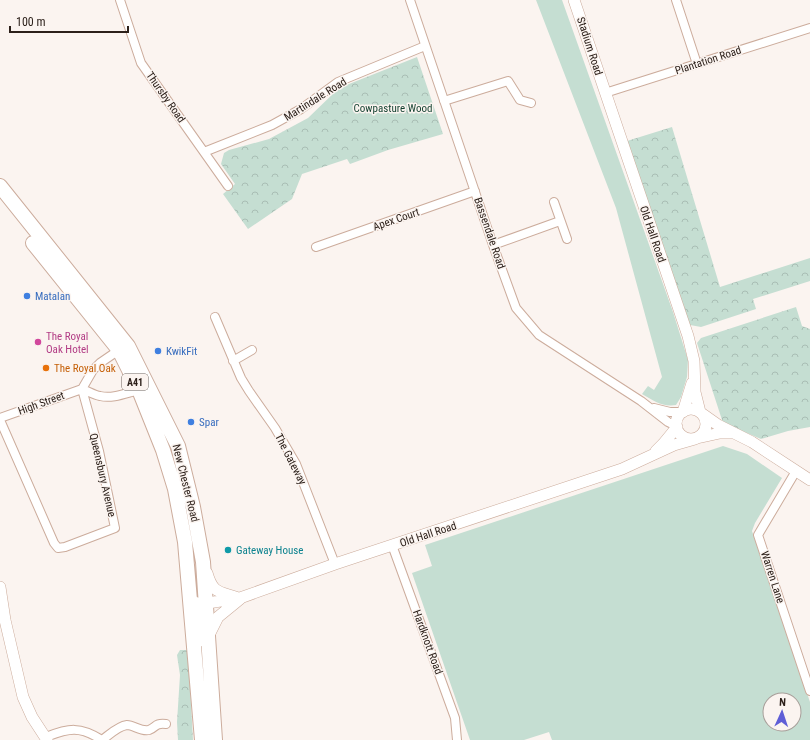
<svg xmlns="http://www.w3.org/2000/svg" width="810" height="740" viewBox="0 0 810 740" font-family="'Roboto Condensed',sans-serif">
	<style>
		.grass { fill: #c5ded2; fill-rule: evenodd }
		.forest { fill: url(#forest-crowns) }
		.lines { fill: none; stroke-linecap: round; stroke-linejoin: round }
		.minor-casing { stroke: #ccac9c; stroke-width: 10 }
		.tertiary-casing { stroke: #ccac9c; stroke-width: 12 }
		.trunk-casing { stroke: #ccac9c; stroke-width: 16 }
		.minor { stroke: #fff; stroke-width: 8 }
		.tertiary { stroke: #fff; stroke-width: 11 }
		.trunk { stroke: #fff; stroke-width: 14 }
		.shop-dot { fill: #3f7fe0; stroke: #fbf4f0; stroke-width: 1.5 }
		.hotel-dot { fill: #d1479c; stroke: #fbf4f0; stroke-width: 1.5 }
		.food-dot { fill: #e8710a; stroke: #fbf4f0; stroke-width: 1.5 }
		.culture-dot { fill: #0f9aa8; stroke: #fbf4f0; stroke-width: 1.5 }
		.labels { text-anchor: middle; stroke-width: 3; stroke-linejoin: round; paint-order: stroke }
		.shield { fill: #fbf4f0; stroke: #6a605a; stroke-width: 1 }
		.shield-label { font-size: 10px; font-weight: bold; fill: #2c201a }
		.street-label { font-size: 11px; fill: #2c201a; stroke: #fbf4f0 }
		.park-label { font-size: 11px; fill: #0f3f2d; stroke: #fbf4f0 }
		.shop-label { font-size: 11px; fill: #366cbe; stroke: #fbf4f0; text-anchor: start }
		.hotel-label { font-size: 11px; fill: #b23c85; stroke: #fbf4f0; text-anchor: start }
		.food-label { font-size: 11px; fill: #c56008; stroke: #fbf4f0; text-anchor: start }
		.culture-label { font-size: 11px; fill: #0d838f; stroke: #fbf4f0; text-anchor: start }
	</style>
	<defs>
		<pattern id="forest-crowns" width="20" height="18" patternUnits="userSpaceOnUse"><rect width="20" height="18" fill="#c5ded2"/><path d="M2 6a3 3 0 1 1 6 0M12 15a3 3 0 1 1 6 0" fill="none" stroke="#a9beb4"/></pattern>
	</defs>
	<rect width="100%" height="100%" fill="#fbf4f0"/>
	<path class="grass" d="M536,0H562L673,312L688,360L687,377L681,397L676,405C662,407 654,401 642,394L648,386L654,390L662,377L616,208Z
		M723,446L747,454L782,478L755,523L752,531L810,702V740H552L549,732L524,740H470L412,573L432,566L425,545ZM770,700H794V724H770Z"/>
	<path class="forest" d="M417,57L443,134L388,150L350,164L347,159L302,174L292,199L248,229L223,194L235,184L221,164L224,153L229,150L269,139L308,118L339,88Z
		M672,127L720,287L810,258V281L753,299L756,309L701,327L690,325L627,141Z
		M796,307L802,326L810,329V427L788,431L761,439L723,423L697,343L701,338Z
		M180,650H188L193,740H178L177,722L180,675L177,655Z"/>
	<g class="lines">
		<g class="minor-casing">
			<path id="minor" d="M120,0L141,63L228,186
				M410,0L493,245L516,308L539,335L641,401L668,422L676,426
				M676,0L697,64
				M605,93L810,28
				M444,101L508,81L520,100L531,103
				M204,152L272,125L301,109L338,82L425,46
				M554,202L567,239
				M493,245L560,221
				M316,247L475,191
				M215,317L241,378L249,391L275,428L296,464L335,564
				M233,361L252,350
				M82,389C88,391 94,395 100,396C113,399 126,393 139,390
				M654,408L670,412H683
				M0,418L82,389L93,370L100,363L119,350
				M0,420L54,543L58,548L65,547L115,528L99,451L82,389
				M796,471L758,535L810,691
				M392,545L455,718L457,740
				M46,737C69,728 80,726 102,740
				M102,740C109,735 118,726 127,725C134,725 141,732 149,730C157,727 154,723 166,724"/>
		</g>
		<g class="tertiary-casing">
			<path id="tertiary" d="M574,0L688,336L694,361L695,392L700,412
				M676 424a15 15 0 1 1 30 0a15 15 0 1 1-30 0Z
				M683,412L692,383
				M701,413L718,425L752,442L810,480
				M697,438L720,433H732
				M656,451L663,444L677,427
				M207,573C213,594 219,591 238,598
				M0,587L5,620L23,697L32,717L47,740
				M190,599L194,602L201,604L240,598L335,564L622,469L674,445L695,439
				M209,635L218,617L240,599
				M200,641C199,630 195,610 206,604"/>
		</g>
		<g class="trunk-casing">
			<path id="trunk" d="M0,186L128,346L178,446L193,507L203,562L215,740
				M33,243L119,350L139,390L163,450L175,489L185,542L202,740"/>
		</g>
		<use href="#minor" class="minor"/>
		<use href="#tertiary" class="tertiary"/>
		<use href="#trunk" class="trunk"/>
	</g>
	<g class="shop-dot">
		<circle cx="27" cy="296" r="4"/>
		<circle cx="158" cy="351" r="4"/>
		<circle cx="191" cy="422" r="4"/>
	</g>
	<circle class="hotel-dot" cx="38" cy="342" r="4"/>
	<circle class="food-dot" cx="46" cy="368" r="4"/>
	<circle class="culture-dot" cx="228" cy="550" r="4"/>
	<g class="labels">
		<rect class="shield" x="122" y="374" width="26" height="16" rx="3"/>
		<g class="shield-label">
			<text x="135" y="386">A41</text>
		</g>
		<g class="street-label">
			<text transform="translate(590 46) rotate(72)" y="4">Stadium Road</text>
			<text transform="translate(708 60) rotate(-18)" y="4">Plantation Road</text>
			<text transform="translate(166 97) rotate(55)" y="4">Thursby Road</text>
			<text transform="translate(315 99) rotate(-32)" y="4">Martindale Road</text>
			<text transform="translate(396 219) rotate(-19)" y="4">Apex Court</text>
			<text transform="translate(490 233) rotate(71)" y="4">Bassendale Road</text>
			<text transform="translate(653 234) rotate(71)" y="4">Old Hall Road</text>
			<text transform="translate(41 403) rotate(-20)" y="4">High Street</text>
			<text transform="translate(291 459) rotate(63)" y="4">The Gateway</text>
			<text transform="translate(103 475) rotate(77)" y="4">Queensbury Avenue</text>
			<text transform="translate(186 483) rotate(76)" y="4">New Chester Road</text>
			<text transform="translate(428 534) rotate(-18)" y="4">Old Hall Road</text>
			<text transform="translate(773 577) rotate(72)" y="4">Warren Lane</text>
			<text transform="translate(428 642) rotate(70)" y="4">Hardknott Road</text>
		</g>
		<g class="park-label">
			<text x="393" y="112">Cowpasture Wood</text>
		</g>
		<g class="shop-label">
			<text x="35" y="300">Matalan</text>
			<text x="166" y="355">KwikFit</text>
			<text x="199" y="426">Spar</text>
		</g>
		<g class="hotel-label">
			<text x="46" y="340">The Royal<tspan x="46" dy="13">Oak Hotel</tspan></text>
		</g>
		<g class="food-label">
			<text x="54" y="372">The Royal Oak</text>
		</g>
		<g class="culture-label">
			<text x="236" y="554">Gateway House</text>
		</g>
	</g>
	<g transform="translate(782 712) rotate(3)"><circle r="19" fill="#fbf4f0" stroke="#a89f9a"/>
	<path d="M0-3L7 15L0 10L-7 15Z" fill="#5f5ed6"/>
	<text y="-6" font-size="11" font-weight="bold" text-anchor="middle" fill="#2c201a">N</text>
	</g>
	<path d="M10 26v6h118v-6" fill="none" stroke="#2c201a" stroke-width="2"/>
	<text x="16" y="26" font-size="12" fill="#2c201a" stroke="#fbf4f0" stroke-width="3" paint-order="stroke">100 m</text>
</svg>
